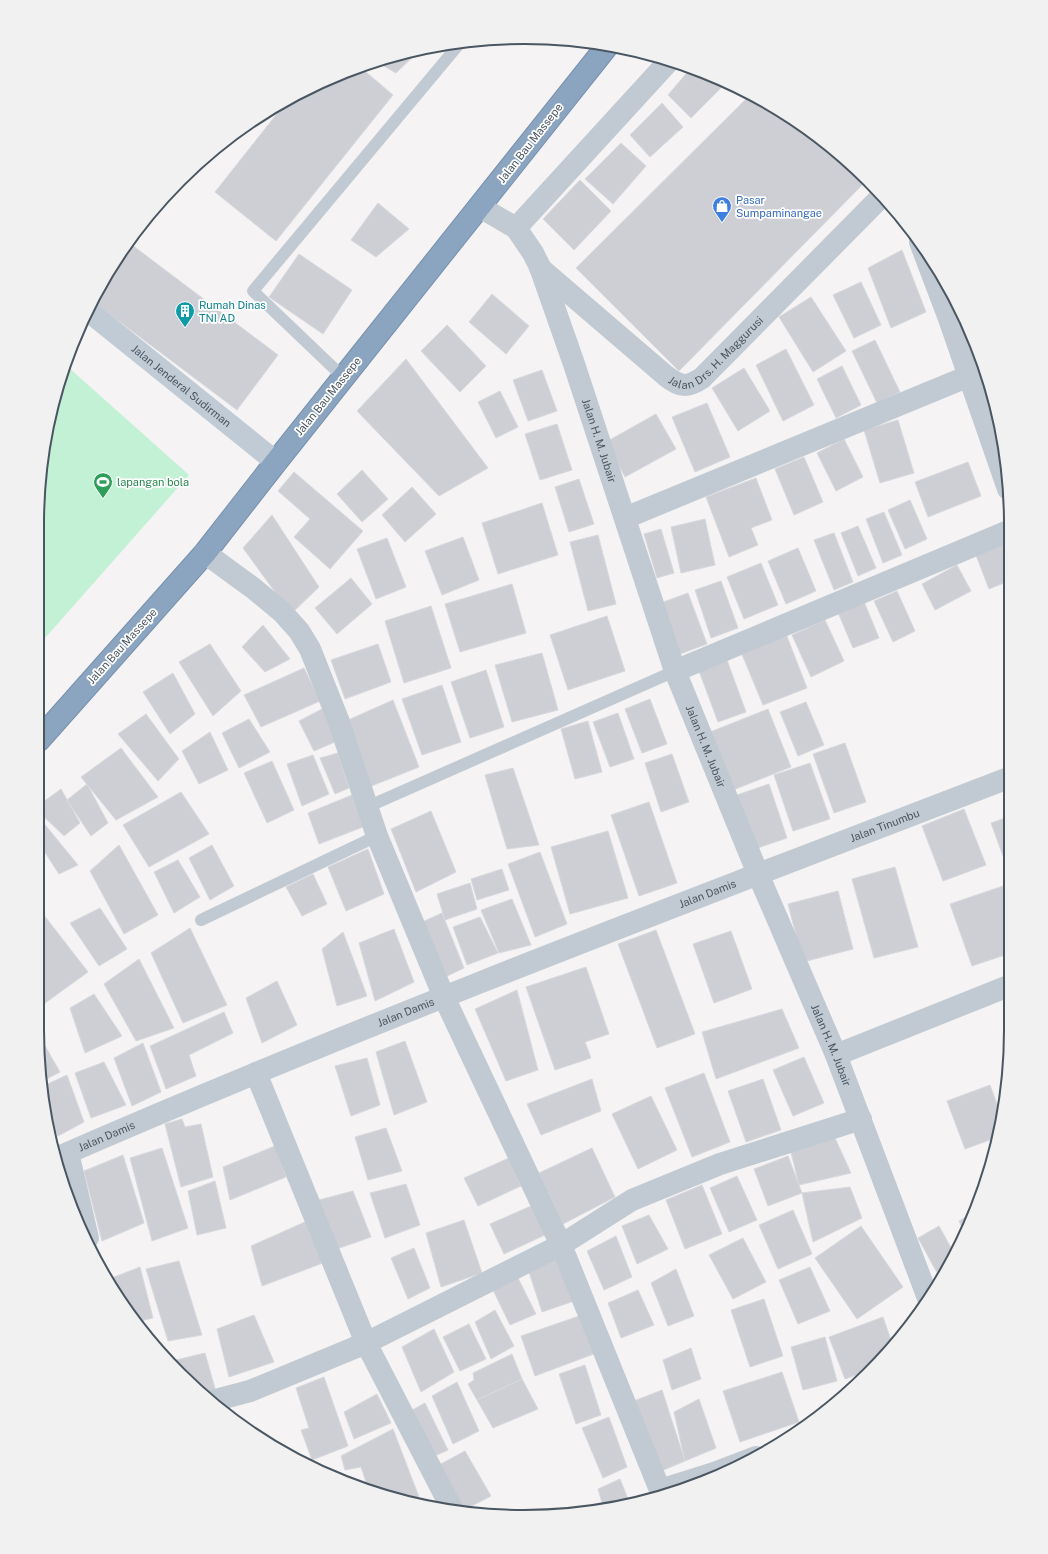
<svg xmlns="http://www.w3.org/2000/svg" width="1048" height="1554" viewBox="0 0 1048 1554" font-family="'Public Sans',sans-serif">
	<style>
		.green { fill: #c3f1d5 }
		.building { fill: #cdcfd5; stroke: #d7d9de }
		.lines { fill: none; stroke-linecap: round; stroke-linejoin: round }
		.highway-casing { stroke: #7690ad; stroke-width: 24 }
		.lane { stroke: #c1cad2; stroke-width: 12 }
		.street { stroke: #c1cad2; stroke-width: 22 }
		.secondary { stroke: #c1cbd6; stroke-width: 22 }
		.highway { stroke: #8ba5c1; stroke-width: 22 }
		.labels { text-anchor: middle; stroke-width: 3.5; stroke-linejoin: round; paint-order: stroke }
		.street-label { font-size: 11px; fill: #4a5661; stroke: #fff }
		.shop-label { font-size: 11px; fill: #366cbe; stroke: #fff; text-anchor: start }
		.culture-label { font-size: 11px; fill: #0d838f; stroke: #fff; text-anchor: start }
		.leisure-label { font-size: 11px; fill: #27864d; stroke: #fff; text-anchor: start }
		.rim { fill: none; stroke: #4a5661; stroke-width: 2 }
	</style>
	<rect width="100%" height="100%" fill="#f5f3f3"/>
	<path class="green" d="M68,367L189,475L38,646L37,524L46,429Z"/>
	<path class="building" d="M421,49L396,73L377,62Z
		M360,67L393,95L276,241L215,192L287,101L337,74Z
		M691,68L710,74L724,85L691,118L668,95Z
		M750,95L794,119L868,179L679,371L576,268Z
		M662,103L683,127L650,157L630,135Z
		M621,143L646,166L613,204L585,179Z
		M580,180L611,211L574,250L543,219Z
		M378,203L409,229L376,257L351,240Z
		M128,242L278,355L237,410L92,301Z
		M902,250L926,312L891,328L868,268Z
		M299,254L352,290L323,334L269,297Z
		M861,282L881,325L854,338L833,295Z
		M492,294L529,326L506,354L469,322Z
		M811,297L846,351L813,372L779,317Z
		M962,315L974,337L977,346L965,352L952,319Z
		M447,325L486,366L460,392L421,351Z
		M875,340L900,392L877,403L852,351Z
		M786,349L814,405L783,421L756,365Z
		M406,359L488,468L439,496L357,411Z
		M842,366L861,405L836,418L817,379Z
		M744,368L770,411L738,431L712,388Z
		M542,370L557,411L528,421L513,380Z
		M500,391L518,427L496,438L478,402Z
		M707,403L730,457L695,472L672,417Z
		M656,414L676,449L625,477L606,442Z
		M898,420L914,473L880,483L864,430Z
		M557,424L572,470L540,480L525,434Z
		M844,439L863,477L836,491L817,453Z
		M804,457L823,502L794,515L775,469Z
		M968,462L981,496L928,517L915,482Z
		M362,470L388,499L362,522L337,494Z
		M294,472L363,531L330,569L294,537L310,519L278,491Z
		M756,478L772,520L751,528L758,545L729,557L706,497Z
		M579,479L594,524L569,532L555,487Z
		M412,487L436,514L405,542L382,515Z
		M910,500L927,539L905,549L888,510Z
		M542,503L558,555L498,574L482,523Z
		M884,512L902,555L883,563L866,519Z
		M272,515L319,587L291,614L243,548Z
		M705,519L715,565L681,573L671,527Z
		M858,526L876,568L858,576L841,533Z
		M661,529L674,573L657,578L644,534Z
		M834,533L853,582L834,590L814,540Z
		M598,535L616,604L588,611L570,542Z
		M463,537L479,580L442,595L425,551Z
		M387,538L406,587L376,599L357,549Z
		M1001,539L1011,565V580L989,589L974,550Z
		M798,548L816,591L786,604L768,561Z
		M761,563L778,605L744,619L727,577Z
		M957,565L971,591L935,610L922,584Z
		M351,578L372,604L337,634L315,608Z
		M721,581L738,628L711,638L695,590Z
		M512,584L526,633L460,652L445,604Z
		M897,591L915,631L893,642L874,601Z
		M688,593L707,644L677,655L658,604Z
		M863,599L879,638L853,648L837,610Z
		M431,606L451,668L404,683L385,621Z
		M607,616L625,671L568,690L550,635Z
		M825,620L844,661L811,677L792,635Z
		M263,625L290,659L265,672L242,647Z
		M786,634L807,688L763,705L741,652Z
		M210,644L241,691L213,716L179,662Z
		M378,644L391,682L345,699L331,660Z
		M542,653L558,710L512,722L495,665Z
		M727,660L746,712L718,722L699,671Z
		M304,668L320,701L261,727L244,695Z
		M486,670L504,727L470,738L451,682Z
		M173,673L195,714L170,734L143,692Z
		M442,685L461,742L422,755L402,699Z
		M650,699L667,744L642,753L625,709Z
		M393,700L419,767L369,787L346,721Z
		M806,702L824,745L798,756L780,712Z
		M324,708L335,742L314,751L299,721Z
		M768,709L791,767L733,790L710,732Z
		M618,713L634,759L610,767L593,722Z
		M146,714L179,759L158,781L118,734Z
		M249,719L270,752L239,768L222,733Z
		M588,721L602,772L575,779L561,729Z
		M210,732L228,770L199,784L182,751Z
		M845,743L866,802L834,813L813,754Z
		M121,748L158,797L116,820L81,777Z
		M338,753L349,788L335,794L320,758Z
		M672,754L689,802L661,812L645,763Z
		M313,755L329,794L302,806L287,764Z
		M272,761L294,810L267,823L244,773Z
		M810,763L830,819L793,831L774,775Z
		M513,768L539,845L507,849L485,775Z
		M87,784L108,823L91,836L67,800Z
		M769,784L787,838L749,851L731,797Z
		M61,789L80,823L64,836L39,812V805Z
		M181,792L209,834L149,867L123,825Z
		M352,795L363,827L319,844L308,813Z
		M649,802L677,883L639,896L611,815Z
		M964,809L986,865L943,881L922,826Z
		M431,811L456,872L416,892L391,829Z
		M1011,816V853L1003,856L991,823Z
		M42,821L78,865L59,874L39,843V823Z
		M608,831L628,898L570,914L551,847Z
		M119,845L158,915L124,934L90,871Z
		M212,845L234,886L210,900L189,858Z
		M368,849L384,894L346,911L328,867Z
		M540,852L567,924L535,937L508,864Z
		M178,860L200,897L174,913L154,872Z
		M895,867L918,947L874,958L852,879Z
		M502,869L509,890L477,900L471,879Z
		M313,874L327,904L302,916L286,887Z
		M470,883L477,909L445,920L437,894Z
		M1009,884L1011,889V953L972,966L950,904Z
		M838,891L853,949L803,962L788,904Z
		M512,899L531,945L499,953L481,910Z
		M100,908L127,949L99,966L70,923Z
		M40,910L88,972L41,1006Z
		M442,913L464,968L439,980L420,923Z
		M480,917L498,953L467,965L453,927Z
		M190,928L227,1005L183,1023L151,953Z
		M394,929L414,982L375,1001L359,943Z
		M656,930L695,1034L657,1048L618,944Z
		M731,931L752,989L714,1003L693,944Z
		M343,932L367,996L337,1006L322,949Z
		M139,959L174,1028L136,1041L104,984Z
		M586,967L609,1034L585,1042L591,1058L555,1070L526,987Z
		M277,981L297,1025L262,1043L246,998Z
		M517,990L538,1070L506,1081L475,1009Z
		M94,994L122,1036L85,1053L70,1008Z
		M1011,1005V1032L1003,1008Z
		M782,1009L799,1048L716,1079L702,1032Z
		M224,1012L233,1033L189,1055L196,1076L166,1089L150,1046Z
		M41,1039L60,1072L41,1082Z
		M405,1041L427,1102L394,1115L376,1052Z
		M143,1043L161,1092L132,1106L114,1058Z
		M804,1057L824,1103L793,1116L773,1070Z
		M367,1058L380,1105L351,1116L335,1066Z
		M104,1062L126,1105L91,1118L75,1073Z
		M704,1073L730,1142L692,1157L665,1088Z
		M67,1075L84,1122L58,1136L43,1102L41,1087Z
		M592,1079L601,1111L541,1135L527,1104Z
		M763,1079L781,1130L746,1142L728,1091Z
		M990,1085L1002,1118L998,1137L965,1149L947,1101Z
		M651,1096L677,1150L638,1169L612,1114Z
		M182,1119L185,1127L201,1124L213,1177L181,1187L165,1124Z
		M386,1128L402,1171L368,1180L355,1137Z
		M835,1138L851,1173L799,1185L790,1148Z
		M275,1146L286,1177L230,1200L223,1167Z
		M162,1148L188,1228L152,1241L130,1158Z
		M592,1148L615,1197L563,1224L539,1173Z
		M123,1155L144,1223L102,1241L84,1171Z
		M788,1156L802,1193L768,1206L754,1169Z
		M509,1158L521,1186L478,1206L464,1178Z
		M737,1176L757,1220L729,1232L710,1188Z
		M215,1181L226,1228L197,1235L188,1191Z
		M406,1184L420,1225L385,1238L370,1193Z
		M702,1185L722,1234L685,1249L666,1200Z
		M850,1187L862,1218L813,1242L802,1193Z
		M353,1191L371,1237L334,1250L315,1201Z
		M531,1206L545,1235L504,1254L490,1224Z
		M793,1210L812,1254L778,1269L759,1225Z
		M971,1214L965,1233L959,1221Z
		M649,1215L668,1249L637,1264L622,1226Z
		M464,1220L482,1273L441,1287L426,1233Z
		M307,1221L323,1263L262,1286L251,1246Z
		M861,1226L903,1287L857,1319L815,1258Z
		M939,1226L955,1255L940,1278L918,1238Z
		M616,1236L632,1277L604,1290L587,1251Z
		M743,1238L766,1282L733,1299L709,1255Z
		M414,1248L430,1288L408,1299L391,1258Z
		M563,1254L580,1299L542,1312L528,1269Z
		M179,1261L202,1335L168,1341L146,1269Z
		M140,1267L153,1318L136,1322L119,1301L109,1279Z
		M810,1267L830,1311L798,1324L779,1280Z
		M676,1269L694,1316L668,1326L651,1283Z
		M518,1278L536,1314L510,1325L492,1288Z
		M638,1290L654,1325L621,1338L608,1303Z
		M764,1299L783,1356L750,1367L731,1310Z
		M495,1310L514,1346L491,1359L475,1322Z
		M585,1314L599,1352L535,1376L521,1336Z
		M254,1315L274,1362L229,1377L217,1329Z
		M883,1317L893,1346L873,1369L845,1379L829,1337Z
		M469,1324L486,1359L460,1371L443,1337Z
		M434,1329L454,1372L421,1392L402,1347Z
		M825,1337L837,1381L803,1390L791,1347Z
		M691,1348L701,1379L672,1390L663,1360Z
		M205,1353L216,1392L204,1394L173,1366L172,1361Z
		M512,1354L522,1379L477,1400L468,1384L474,1380L473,1373Z
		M585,1365L601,1415L576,1424L559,1374Z
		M782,1372L799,1422L740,1442L723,1391Z
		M324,1377L348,1446L312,1460L301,1430L309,1428L296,1388Z
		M522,1379L538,1409L493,1428L477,1400Z
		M457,1382L479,1431L453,1444L432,1396Z
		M662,1390L685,1461L659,1472L634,1401Z
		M377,1394L391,1423L354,1439L344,1412Z
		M699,1399L716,1448L685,1461L674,1412Z
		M425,1403L448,1450L428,1459L405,1414Z
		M609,1417L627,1467L603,1478L582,1428Z
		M393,1429L419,1497L405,1502L369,1491L361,1467L345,1470L341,1456Z
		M465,1451L491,1496L462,1511L435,1467Z
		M620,1479L630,1504L619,1508L604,1509L598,1489Z"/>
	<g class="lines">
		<g class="highway-casing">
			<path id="highway" d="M39,740L205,553L276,462L608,45"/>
		</g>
		<path class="lane" d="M343,377L253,291L460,43
			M367,807L675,671
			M201,920L377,836"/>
		<g class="street">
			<path id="s1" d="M480,207L516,228L533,253L540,267L574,364L675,671L758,874L836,1055L928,1298"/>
			<path d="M516,228L669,61"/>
			<path d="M920,242L948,316L1008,489"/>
			<path id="s2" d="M540,268L666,376C680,387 687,388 702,378L882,196"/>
			<path d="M625,518L969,376"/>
			<path d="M205,553L253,588L282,612L299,631L310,649L339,722L377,836L444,997L561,1245L662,1495"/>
			<path d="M675,671L1011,530"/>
			<path d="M836,1055L1011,985"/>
			<path d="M256,1073L366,1343L452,1509"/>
			<path d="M68,1153L88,1238"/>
			<path id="s3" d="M56,1158C370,1021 691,900 1011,777"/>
			<path d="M212,1401L250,1391L366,1343L561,1245L632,1200L720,1164L861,1119"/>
			<path d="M660,1490L714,1473L756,1457"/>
		</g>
		<path class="secondary" id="s4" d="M87,310L276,462"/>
		<use href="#highway" class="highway"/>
	</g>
	<defs>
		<g id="shop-pin" transform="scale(1)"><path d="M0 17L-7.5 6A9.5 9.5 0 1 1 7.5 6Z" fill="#3f7fe0" stroke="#fff"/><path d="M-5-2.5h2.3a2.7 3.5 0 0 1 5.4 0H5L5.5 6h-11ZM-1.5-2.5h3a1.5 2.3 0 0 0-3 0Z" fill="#fff"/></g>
		<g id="building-pin" transform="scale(1)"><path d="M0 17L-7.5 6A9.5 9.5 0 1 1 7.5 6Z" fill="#0f9aa8" stroke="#fff"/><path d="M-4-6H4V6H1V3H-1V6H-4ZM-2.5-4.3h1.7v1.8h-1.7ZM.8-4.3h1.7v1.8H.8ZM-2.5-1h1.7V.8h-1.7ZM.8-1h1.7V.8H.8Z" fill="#fff"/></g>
		<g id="stadium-pin" transform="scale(1)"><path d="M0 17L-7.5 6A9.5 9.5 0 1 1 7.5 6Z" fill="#2e9e5b" stroke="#fff"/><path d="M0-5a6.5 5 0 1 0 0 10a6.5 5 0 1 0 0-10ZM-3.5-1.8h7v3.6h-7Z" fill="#fff"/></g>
	</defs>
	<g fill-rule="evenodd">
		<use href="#shop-pin" x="722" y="206"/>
		<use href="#building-pin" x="185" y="311"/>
		<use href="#stadium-pin" x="103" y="482"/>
	</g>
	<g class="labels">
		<g class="street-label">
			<text transform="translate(530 143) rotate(-52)" y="4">Jalan Bau Massepe</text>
			<text dy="4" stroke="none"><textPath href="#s2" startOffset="230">Jalan Drs. H. Maggurusi</textPath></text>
			<text dy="4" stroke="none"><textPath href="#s4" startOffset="121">Jalan Jenderal Sudirman</textPath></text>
			<text transform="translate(328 396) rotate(-51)" y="4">Jalan Bau Massepe</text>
			<text dy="4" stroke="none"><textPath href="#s1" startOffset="271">Jalan H. M. Jubair</textPath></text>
			<text transform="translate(122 646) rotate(-48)" y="4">Jalan Bau Massepe</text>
			<text dy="4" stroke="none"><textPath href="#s1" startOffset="595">Jalan H. M. Jubair</textPath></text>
			<text dy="4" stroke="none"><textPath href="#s3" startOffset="893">Jalan Tinumbu</textPath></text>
			<text dy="4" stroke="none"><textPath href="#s3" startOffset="703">Jalan Damis</textPath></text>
			<text dy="4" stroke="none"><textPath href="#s3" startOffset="379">Jalan Damis</textPath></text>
			<text dy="4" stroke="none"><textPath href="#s1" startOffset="919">Jalan H. M. Jubair</textPath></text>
			<text dy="4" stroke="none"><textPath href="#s3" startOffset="55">Jalan Damis</textPath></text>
		</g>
		<g class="shop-label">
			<text x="736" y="204">Pasar<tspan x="736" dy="13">Sumpaminangae</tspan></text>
		</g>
		<g class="culture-label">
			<text x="199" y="309">Rumah Dinas<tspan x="199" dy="13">TNI AD</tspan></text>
		</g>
		<g class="leisure-label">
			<text x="117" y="486">lapangan bola</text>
		</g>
	</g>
	<path d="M0 0H1048V1554H0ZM524 44H524A480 480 0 0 1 1004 524V1030A480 480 0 0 1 524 1510H524A480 480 0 0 1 44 1030V524A480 480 0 0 1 524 44Z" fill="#f1f1f2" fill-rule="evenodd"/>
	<path class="rim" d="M524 44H524A480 480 0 0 1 1004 524V1030A480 480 0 0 1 524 1510H524A480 480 0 0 1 44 1030V524A480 480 0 0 1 524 44Z"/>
</svg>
